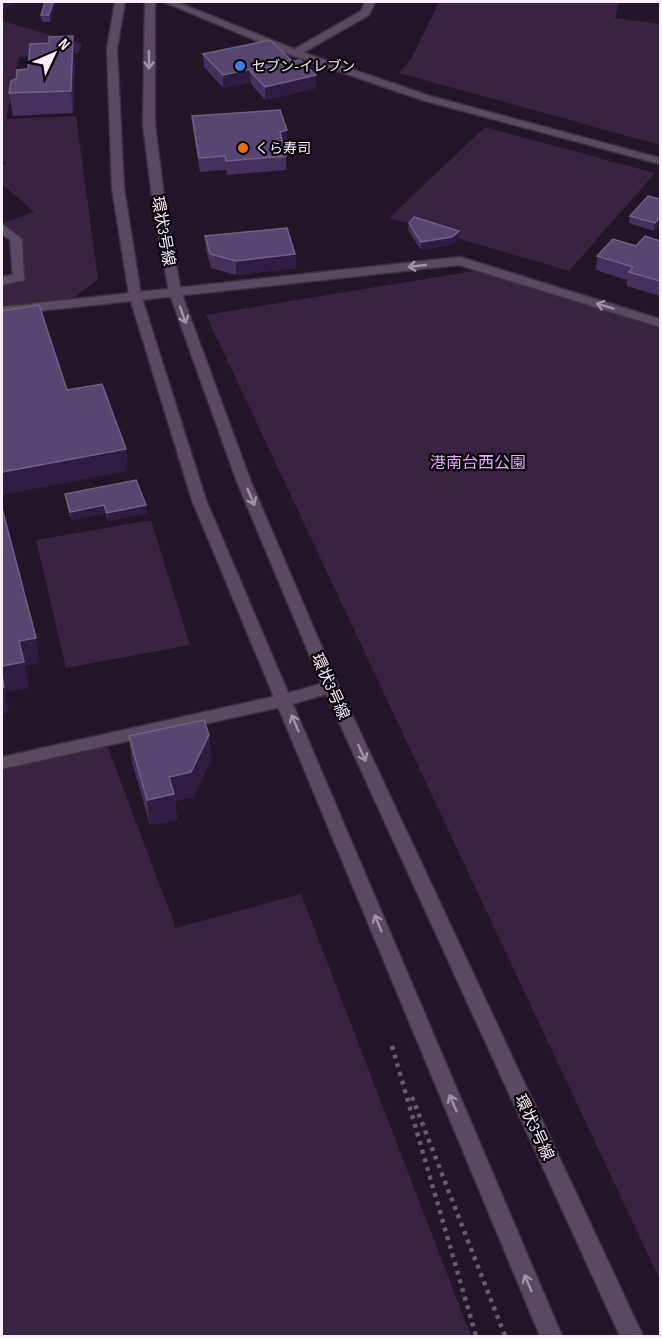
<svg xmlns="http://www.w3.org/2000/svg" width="662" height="1338" viewBox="0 0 662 1338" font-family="'Sofia Sans Condensed','Noto Sans JP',sans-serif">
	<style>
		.green { fill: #382340 }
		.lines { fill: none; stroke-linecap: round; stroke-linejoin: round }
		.service-casing { stroke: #3b3140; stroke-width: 3 }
		.pedestrian-casing { stroke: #3b3140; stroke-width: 3 }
		.minor-casing { stroke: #3b3140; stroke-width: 3 }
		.tertiary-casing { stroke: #3b3140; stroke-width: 3 }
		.path { stroke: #695c6e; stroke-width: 4.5; stroke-dasharray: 4 5; stroke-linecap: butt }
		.service { fill: #5a4a61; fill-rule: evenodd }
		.pedestrian { fill: #5a4a61; fill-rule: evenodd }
		.minor { fill: #5a4a61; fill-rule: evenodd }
		.tertiary { fill: #5a4a61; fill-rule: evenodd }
		.wall { fill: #44315e }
		.shaded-wall { fill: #2e1d41 }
		.building { fill: #57466f; stroke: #706085; stroke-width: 1.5 }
		.oneway { stroke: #a194a7 }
		.shop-dot { fill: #3f7fe0; stroke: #09040b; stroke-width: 2 }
		.food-dot { fill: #e8710a; stroke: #09040b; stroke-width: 2 }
		.labels { text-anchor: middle; stroke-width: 4.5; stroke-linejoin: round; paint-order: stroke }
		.far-poi-label { font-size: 14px; fill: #f8eefc; stroke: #09040b; text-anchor: start }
		.street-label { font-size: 16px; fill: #f8eefc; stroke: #09040b }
		.park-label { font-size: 16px; fill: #e1acf5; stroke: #09040b }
	</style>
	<rect width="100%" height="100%" fill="#231528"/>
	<path class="green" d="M439,2H619L615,18L660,24V145L399,73L411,59Z
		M2,21L82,44L78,54L19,57L6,119L76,116L98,279L67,303L2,311V280L19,277L16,239L2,228V224L34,212L2,184V165L6,164L2,159Z
		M485,127L655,173L569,271L389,218Z
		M480,270L660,327V1280L206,315Z
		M151,520L190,645L66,668L36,540Z
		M105,740L176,928L301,894L471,1336H2V763Z"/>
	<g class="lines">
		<g class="service-casing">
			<path id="service" d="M365,2H375L369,15L299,55H291V51L361,11Z
				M2,224L22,239L24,280L19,281L13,277L10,240L2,234Z"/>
		</g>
		<g class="pedestrian-casing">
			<path id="pedestrian" d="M19,273L25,277L24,280L2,285V277Z"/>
		</g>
		<g class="minor-casing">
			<path id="minor" d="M164,2H177L299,51L430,96L660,158V164L422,100L291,55Z
				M460,257L660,319V327L459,265L2,315V307Z
				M331,681L337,683L339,687L337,691L285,706L2,769V757L285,694Z"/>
		</g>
		<g class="tertiary-casing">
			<path id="tertiary" d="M115,2H125L117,49L124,188L141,295L206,500L562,1336H540L192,500L129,295L112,188L107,49Z
				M145,2H155V125L165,204L181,292L251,482L339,687L643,1336H620L323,687L237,482L169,292L153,204L143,125Z"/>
		</g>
		<path class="path" d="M392,1046L476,1336
			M412,1097L505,1336"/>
		<use href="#service" class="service"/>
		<use href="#pedestrian" class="pedestrian"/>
		<use href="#minor" class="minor"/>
		<use href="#tertiary" class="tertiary"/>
	</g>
	<path class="wall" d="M45,2H55V4L50,22H42L41,15Z
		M318,2H335V3Z
		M203,54L291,60V62L316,88L265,100L251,84V82L223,88L204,67Z
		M75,58L73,113L13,116L9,93L16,79L28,69Z
		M192,116L287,143L283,145L286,156V170L227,175L226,170L200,172L193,129Z
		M660,199L654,231L629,223L630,216Z
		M409,223L459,231V238L451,245L421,250L408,230Z
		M205,236L295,254L296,268L236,275L211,268L206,250Z
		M660,241V296L627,286V280L596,270L597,256Z
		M65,494L147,513L108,521L105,513L71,520L66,502Z
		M209,735L211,760L193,797L175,801L177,820L150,825L132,762L129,736Z"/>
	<path class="shaded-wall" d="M2,2H17L2,10Z
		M53,2H55V4L50,22L49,15Z
		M73,36L75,58L73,113L71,91Z
		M291,60V73L250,71L251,82L223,88V75Z
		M316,75V88L265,100V87Z
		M287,130V143L280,146V132Z
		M660,217V223L654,231L655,223Z
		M459,231V238L451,245L421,250V242Z
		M295,254L296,268L236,275V261Z
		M126,449L128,471L2,495V472Z
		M104,505L105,513L71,520L70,512Z
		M146,505L147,513L108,521L107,513Z
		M36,638L40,663L25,666L29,688L5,692L9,712L2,714V666L19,641Z
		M209,735L211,760L193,797L175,801L177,820L150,825L147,800Z"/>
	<path class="building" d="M45,2H53L49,15H41Z
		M73,36L71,91L9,93L11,81L16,79L17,70L28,69L30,44L49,43V37Z
		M270,40L291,60L223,75L203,54Z
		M300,60L316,75L265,87L250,71Z
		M280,110L287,130L280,132L286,156L226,161L225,156L199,158L192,116Z
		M648,196L660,199V217L655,223L630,216Z
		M414,217L459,231L452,237L421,242L409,223Z
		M287,228L295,254L236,261L210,254L205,236Z
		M645,236L660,241V281L629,272L633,267L597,256L613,239L636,246Z
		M39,305L67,390L102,384L126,449L2,472V311Z
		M136,480L146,505L107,513L104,505L70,512L65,494Z
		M2,508L36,638L19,641L24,662L2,666Z
		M2,674L4,687H2Z
		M204,720L209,735L191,772L169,777L174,794L147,800L129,736Z"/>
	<defs><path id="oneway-shaft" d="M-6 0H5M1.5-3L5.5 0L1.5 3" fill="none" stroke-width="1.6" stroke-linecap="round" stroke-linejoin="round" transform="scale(1.5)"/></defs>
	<g class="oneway">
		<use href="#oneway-shaft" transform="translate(149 60) rotate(90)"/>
		<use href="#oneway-shaft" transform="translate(417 266) rotate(174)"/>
		<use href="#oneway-shaft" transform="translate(605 306) rotate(-163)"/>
		<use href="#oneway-shaft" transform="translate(183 315) rotate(70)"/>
		<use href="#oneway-shaft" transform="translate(251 497) rotate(67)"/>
		<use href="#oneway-shaft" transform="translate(295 723) rotate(-113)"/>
		<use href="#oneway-shaft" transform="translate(362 753) rotate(65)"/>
		<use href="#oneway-shaft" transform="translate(378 923) rotate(-113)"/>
		<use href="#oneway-shaft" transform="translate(453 1103) rotate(-113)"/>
		<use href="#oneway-shaft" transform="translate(528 1283) rotate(-113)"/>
	</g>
	<circle class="shop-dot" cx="240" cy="66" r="6"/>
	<circle class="food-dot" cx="243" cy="148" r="6"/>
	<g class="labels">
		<g class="far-poi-label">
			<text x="252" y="71">セブン-イレブン</text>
			<text x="255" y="153">くら寿司</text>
		</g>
		<g class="street-label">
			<text transform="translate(164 231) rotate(80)" y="6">環状3号線</text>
			<text transform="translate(331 686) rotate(66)" y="6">環状3号線</text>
			<text transform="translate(535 1127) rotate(65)" y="6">環状3号線</text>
		</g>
		<g class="park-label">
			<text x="478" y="468">港南台西公園</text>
		</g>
	</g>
	<rect width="662" height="1338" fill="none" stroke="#f8eefc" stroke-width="6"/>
	<g transform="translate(54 54) rotate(46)" stroke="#09040b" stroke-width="4.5" paint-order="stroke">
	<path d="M0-4.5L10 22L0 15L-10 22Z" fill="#f8eefc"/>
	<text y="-9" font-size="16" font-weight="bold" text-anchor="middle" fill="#f8eefc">N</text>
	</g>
</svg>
